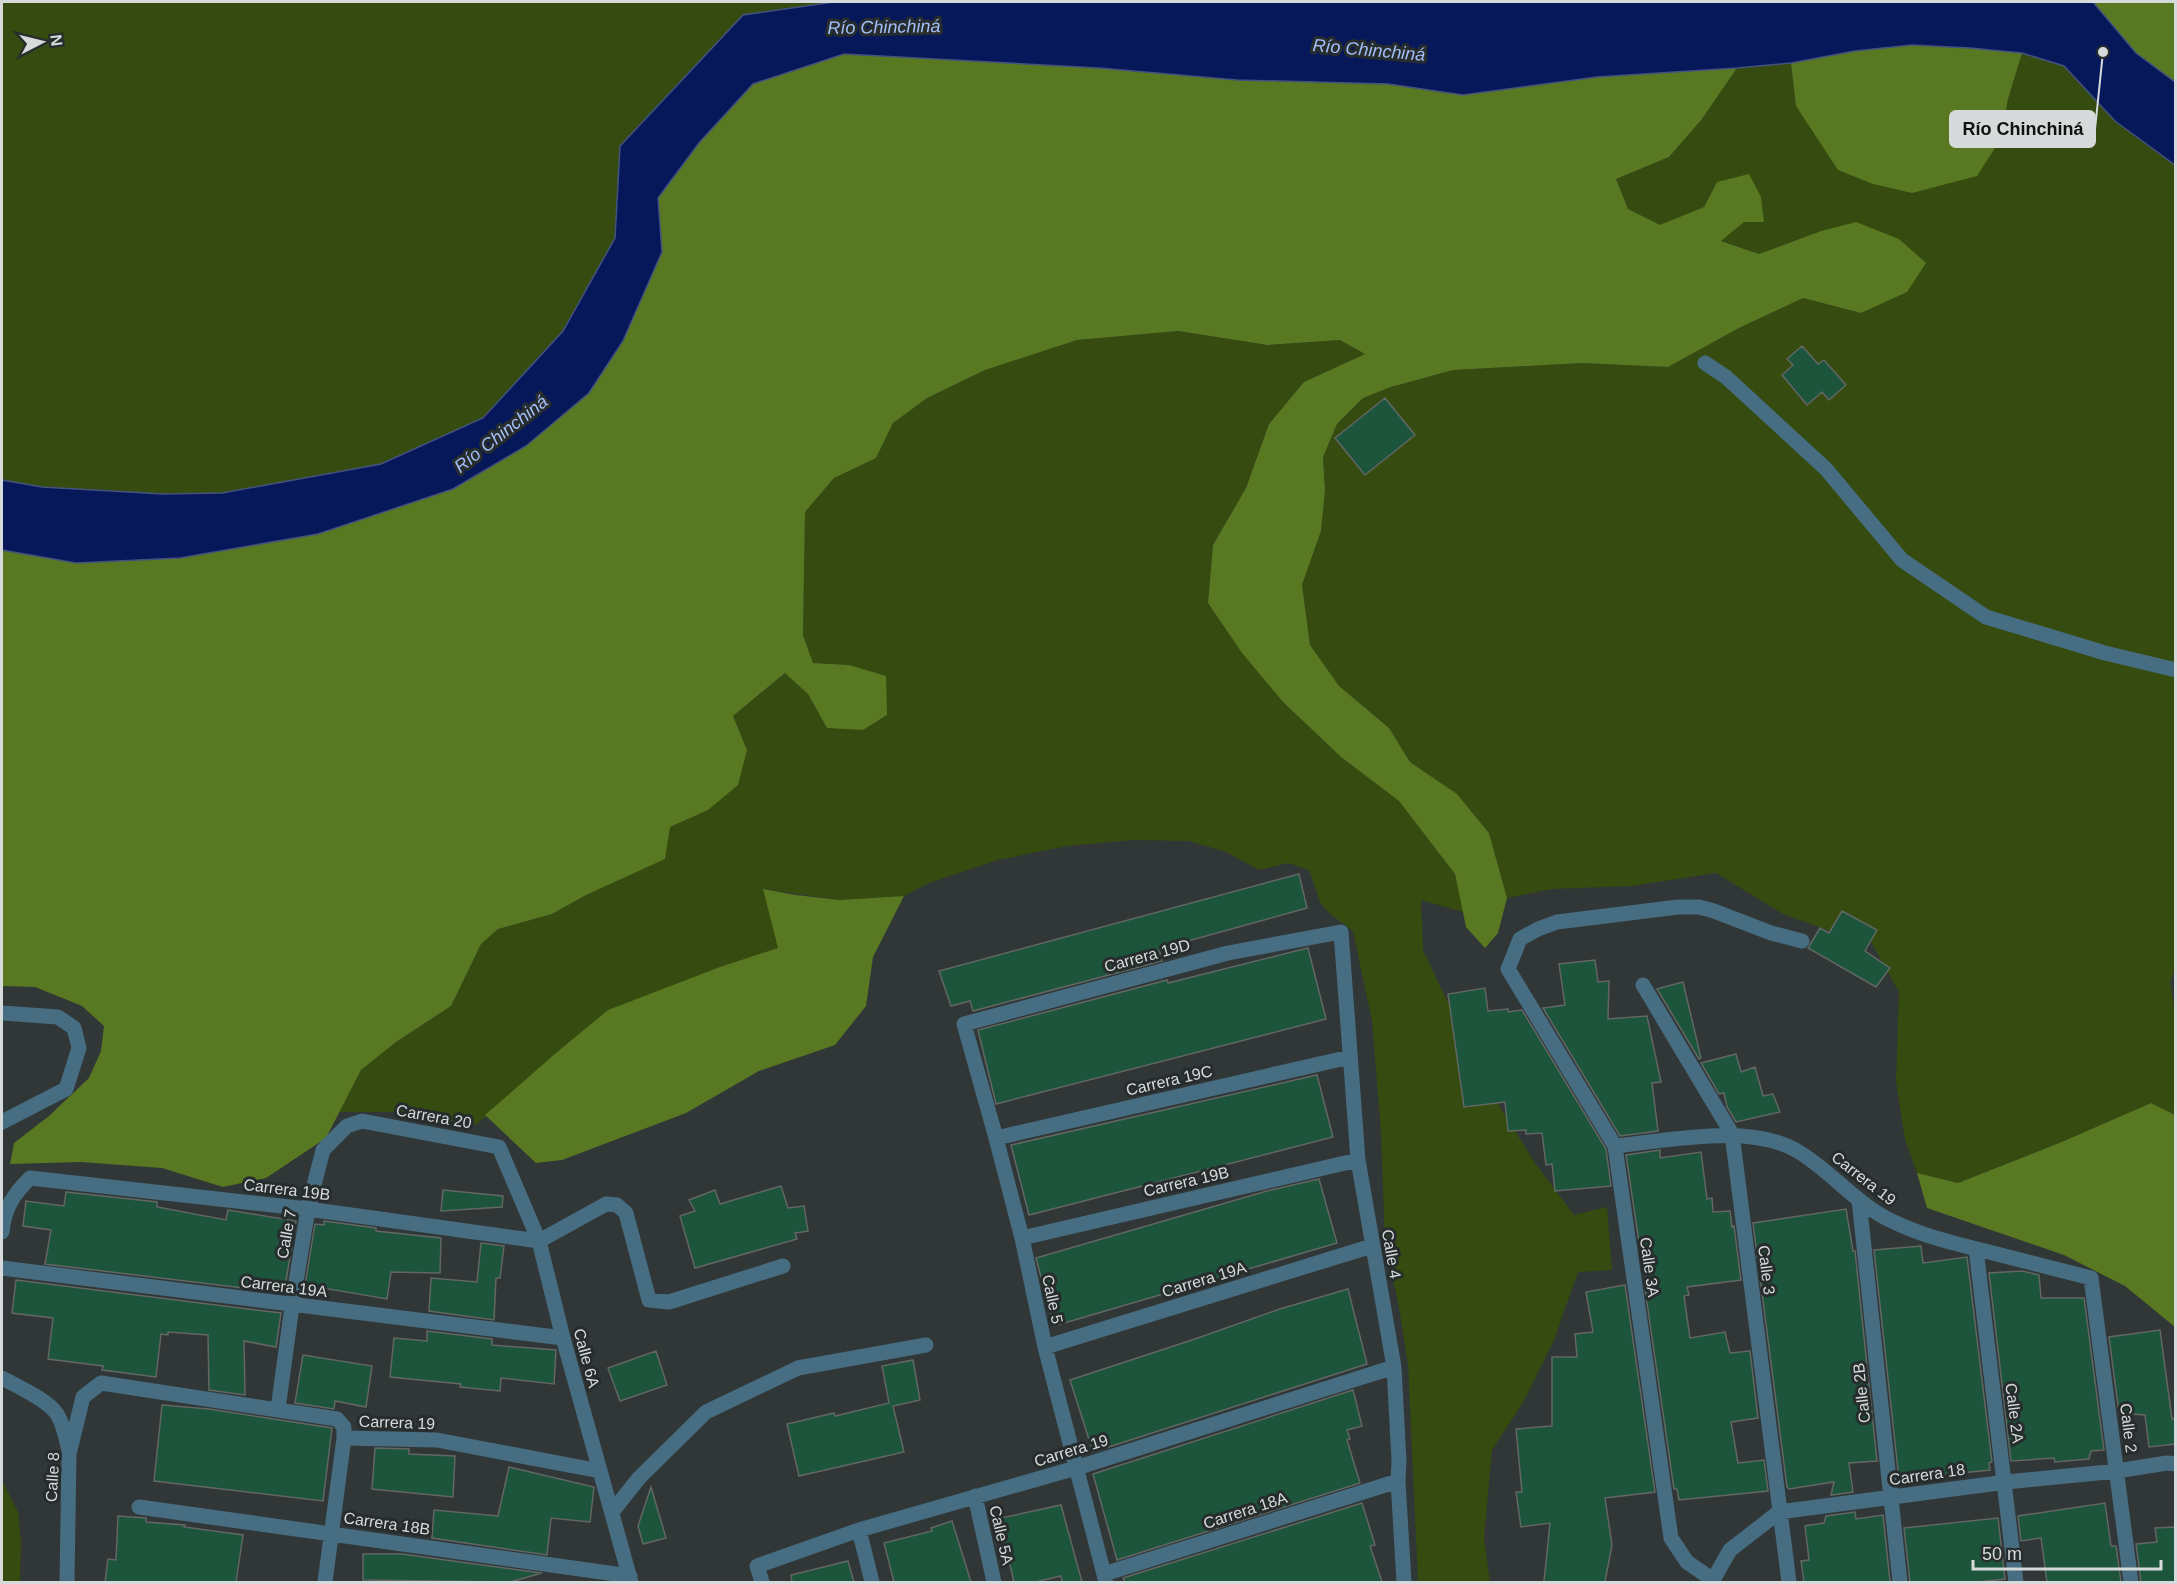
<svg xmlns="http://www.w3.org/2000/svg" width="2177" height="1584" viewBox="0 0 2177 1584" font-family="Helvetica,sans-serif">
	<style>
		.green { fill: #354b0f }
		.forest { fill: #587821 }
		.water { fill: #061859; stroke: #445280; stroke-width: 1.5 }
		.building { fill: #1c543c; stroke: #626764; stroke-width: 1.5 }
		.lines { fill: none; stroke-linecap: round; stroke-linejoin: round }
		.minor { stroke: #466d81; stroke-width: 15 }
		.labels { text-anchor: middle; stroke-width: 6; stroke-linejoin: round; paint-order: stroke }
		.street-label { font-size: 16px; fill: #d6dada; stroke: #272d2d }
		.water-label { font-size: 18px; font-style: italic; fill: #a3bef9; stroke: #272d2d }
		.leader { fill: none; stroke: #d6dada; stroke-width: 2 }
		.callout-dot { fill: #d6dada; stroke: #272d2d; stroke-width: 2 }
		.callout { fill: #d6dada; stroke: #d6dada; stroke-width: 2 }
		.callout-label { font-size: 18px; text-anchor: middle; font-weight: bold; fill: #111 }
	</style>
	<rect width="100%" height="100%" fill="#313737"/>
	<path class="green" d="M2,2H834L743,15L620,146L615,238L563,331L483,418L381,464L222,493L163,494L42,487L2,480Z
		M2022,53L2064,66L2115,121L2175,165L2176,966L2170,982L2176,1017L2175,1115L2151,1103L2064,1141L1958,1183L1917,1173L1905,1140L1896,1081L1899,992L1869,938L1830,931L1783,914L1716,873L1632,886L1552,889L1507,898L1489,833L1457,794L1410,762L1389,728L1339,686L1310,645L1302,585L1321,531L1325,491L1323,457L1337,424L1363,398L1391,387L1453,370L1582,363L1668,367L1739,328L1803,298L1861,313L1821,231L1759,254L1720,240L1744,222L1717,182L1704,207L1660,226L1628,209L1616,179L1669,157L1702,119L1737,68L1791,63L1796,106L2000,140L2008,99Z
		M1178,331L1268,345L1340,340L1365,354L1304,382L1269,424L1246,488L1213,545L1208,603L1242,653L1283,702L1341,757L1399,801L1455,874L1463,912L1421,900L1423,950L1490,1091L1535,1163L1574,1215L1607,1207L1612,1270L1578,1272L1554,1340L1524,1401L1492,1450L1484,1538L1490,1582H1418L1408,1364L1398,1302L1385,1244L1381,1132L1372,1021L1353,931L1329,913L1320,902L1309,870L1288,863L1259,870L1226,852L1189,841L1133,840L1067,846L998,860L929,883L904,896L840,900L764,889L779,948L720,967L517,1089L476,1125L401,1112H339L361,1070L396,1042L451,1006L481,944L498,929L552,914L586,895L670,827L708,810L747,750L733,716L786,673L808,694L827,728L849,665L813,663L803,635L805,512L834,478L876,458L893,423L927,398L985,370L1077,340Z
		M2,1480L18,1512L21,1541L20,1582H2Z"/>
	<path class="forest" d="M2093,2H2175V82L2136,53Z
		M1912,45L1970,48L2022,53L2008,99L2000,140L1977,176L1912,193L1873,184L1838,170L1796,106L1791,63L1855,51Z
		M844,54L1099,68L1237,80L1388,84L1463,95L1597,77L1737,68L1702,119L1669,157L1616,179L1628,209L1660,225L1704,207L1717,182L1749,174L1761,197L1764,222H1744L1721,241L1759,254L1821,231L1856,222L1899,239L1926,263L1907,292L1861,313L1803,298L1739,328L1668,367L1582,363L1453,370L1391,387L1363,398L1337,424L1323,457L1325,491L1321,531L1302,585L1310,645L1339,686L1389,728L1410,762L1457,794L1489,833L1507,898L1498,933L1485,948L1466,927L1455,874L1399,801L1341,757L1283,702L1242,653L1208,603L1213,545L1246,488L1269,424L1304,382L1365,354L1340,340L1268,345L1178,331L1077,340L985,370L927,398L893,423L876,458L834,478L805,512L803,635L813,663L849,665L886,676L887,715L863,730L827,728L808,694L785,673L733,716L747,750L738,785L708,810L670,827L665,859L586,895L552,914L498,929L481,944L451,1006L396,1042L361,1070L326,1138L266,1178L223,1187L162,1168L81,1162L10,1164L14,1143L49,1116L89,1078L101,1051L104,1026L82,1006L35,987L2,986V550L76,563L180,558L318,534L452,489L662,252L658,199L699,143L753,84Z
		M763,889L796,895L840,900L904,896L873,957L866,1006L835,1045L759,1071L686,1113L562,1160L536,1163L485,1115L556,1053L608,1010L720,967L778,948Z
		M2151,1103L2175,1115V1327L2125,1286L2064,1255L1927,1208L1917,1173L1958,1183L2064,1141Z"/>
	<path class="water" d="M834,2H2093L2136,53L2175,82V165L2115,121L2064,66L2022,53L1970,48L1912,45L1855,51L1791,63L1737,68L1597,77L1463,95L1388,84L1237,80L1099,68L844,54L753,84L699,143L658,198L662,252L623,341L589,393L526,446L453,489L318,534L180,558L76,563L2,550V480L42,487L163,494L222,493L381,464L483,418L563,331L615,238L620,146L743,15Z"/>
	<path class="building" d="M1802,346L1818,364L1824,360L1846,385L1829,400L1822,392L1807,405L1782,375L1793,365L1787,359Z
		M1385,398L1415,435L1365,475L1335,438Z
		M1299,874L1307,908L1159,949L1162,961L973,1011L970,1001L951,1006L939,971Z
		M1842,911L1877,930L1865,951L1890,968L1876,987L1808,948L1820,928L1829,933Z
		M1308,948L1326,1019L996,1104L978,1030L1167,980L1168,983Z
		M1595,960L1598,982L1609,981L1608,1019L1647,1016L1661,1082L1652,1083L1658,1131L1620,1136L1543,1008L1565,1005L1559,964Z
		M1683,982L1701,1058L1699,1059L1657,989Z
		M1485,988L1488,1011L1508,1009V1012L1522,1010L1606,1149L1611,1186L1555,1191L1552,1164L1546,1165L1542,1133L1526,1134V1130L1508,1131L1505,1102L1464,1107L1448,994Z
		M1736,1054L1741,1072L1755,1067L1763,1096L1773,1094L1780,1112L1736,1122L1727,1107L1724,1093L1719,1094L1701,1063Z
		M1317,1075L1333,1137L1029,1215L1011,1145Z
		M1660,1150V1158L1701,1152L1707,1199L1712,1198L1713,1212L1730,1211L1732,1227L1734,1226L1741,1280L1687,1287L1689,1295L1684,1296L1690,1338L1725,1332L1730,1353L1750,1351L1758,1418L1731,1422L1738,1463L1764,1460L1768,1491L1679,1500L1677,1489H1674L1644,1282L1647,1281L1642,1242H1639L1626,1155Z
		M1319,1179L1337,1243L1054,1326L1036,1258L1267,1191Z
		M781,1186L788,1208L804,1206L808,1231L795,1233L797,1239L695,1268L680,1216L695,1211L689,1200L715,1190L720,1204Z
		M443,1190L503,1196L502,1207L441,1211Z
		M66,1192L157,1202V1207L226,1220L228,1210L296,1221L284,1293L45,1264L51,1230L23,1226L26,1201L64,1206Z
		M1846,1209L1853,1251H1855L1877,1461L1849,1463L1853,1492L1831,1495L1834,1482L1789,1489L1787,1487L1753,1223Z
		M324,1221L376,1228V1231L441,1238L440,1273L391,1272L387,1299L305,1285L315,1224L324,1225Z
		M481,1243L504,1246L500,1278H496L494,1320L429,1311L431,1278L477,1282Z
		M1921,1246L1923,1263L1967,1257L1992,1462L1989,1463L1990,1470L1899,1479L1874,1250Z
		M2022,1271L2039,1275L2041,1298H2084L2104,1450L2091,1451L2089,1459L2055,1462L2054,1458L2011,1461L1989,1273Z
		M16,1280L281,1313L276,1347L244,1341L245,1395L209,1390L208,1335L168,1332V1335L161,1334L156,1377L102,1370L103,1366L48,1359L53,1318L12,1313Z
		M1625,1285L1655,1492L1605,1498L1612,1545L1605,1582H1544L1550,1523L1521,1527L1516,1492H1522L1516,1429L1552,1426V1357H1577L1575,1334L1593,1332L1586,1292Z
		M1348,1289L1367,1364L1093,1452L1070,1380L1192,1340L1280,1309Z
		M2160,1330L2172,1419H2175V1444L2149,1447L2145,1415L2119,1413L2109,1337Z
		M427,1331L492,1339V1345L556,1350L554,1384L501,1378L500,1391L460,1387L461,1384L390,1377L394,1338L427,1341Z
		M656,1351L667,1385L620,1401L608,1368Z
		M303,1355L372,1366L366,1407L335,1401L334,1409L295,1403Z
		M913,1360L920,1400L893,1406L904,1452L799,1476L787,1424L834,1413L835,1416L889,1403L882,1366Z
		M1353,1390L1362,1426L1347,1430L1350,1439L1347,1440L1360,1483L1117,1560L1093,1474Z
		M162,1405L209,1409L332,1428L323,1501L154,1481Z
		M375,1448L409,1449V1454L455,1456L453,1497L372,1489Z
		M509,1467L594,1487L590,1522L551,1518L547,1555L432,1538L434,1510L498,1516Z
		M651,1487L666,1538L643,1544L638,1526Z
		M1362,1503L1375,1545L1370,1546L1382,1582H1125L1123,1578Z
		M2105,1503L2111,1546H2116L2121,1582H2047L2041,1538L2021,1541L2018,1516Z
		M1061,1505L1082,1582H1062L1061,1576L1035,1582H1014L1004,1540L1001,1541L997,1519Z
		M1855,1512L1856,1519L1883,1515L1890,1582H1804L1801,1561L1809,1560L1805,1526L1824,1523L1826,1516Z
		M118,1516L146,1518V1522L185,1525L184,1527L243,1535L236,1582H105L108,1559L116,1560Z
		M1998,1518L2005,1579L1979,1582H1910L1904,1528Z
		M952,1521L971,1582H894L884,1543L932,1531L931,1528Z
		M2175,1527V1582H2141L2136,1544L2157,1542L2155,1528Z
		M363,1554H402L542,1573L510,1582L363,1580Z
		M848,1561L854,1582H792L791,1575Z"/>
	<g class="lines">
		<path class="minor" d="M1705,363L1726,377L1826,469L1902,560L1986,617L2105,653L2176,670
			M1643,985L1732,1134L1789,1582
			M2,1013L58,1017L74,1028L79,1048L66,1089L2,1122
			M996,1138L1350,1057
			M1615,1146C1668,1141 1751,1122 1799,1152C1832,1172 1858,1206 1894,1222C1923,1236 1953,1243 1985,1251C2020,1260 2055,1269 2091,1278L2131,1582
			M1859,1200L1900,1582
			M2,1232C4,1208 14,1194 30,1178L308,1209L539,1241L606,1204L617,1205L626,1213L649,1300L669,1302L783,1266
			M1022,1238L1358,1160
			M1976,1249L2016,1582
			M2,1268L563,1338
			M1045,1347L1372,1246
			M2,1378C17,1386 48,1400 57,1414C64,1425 66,1439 69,1451
			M278,1409L292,1306L308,1209L323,1150L347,1126L362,1121L499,1147L539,1241L563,1338L631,1582
			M344,1438L437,1440L600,1471
			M975,1496L994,1582
			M139,1507L630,1576
			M612,1512L639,1478L706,1412L798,1368L926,1345
			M859,1530L872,1582
			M1104,1574L1398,1481
			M1713,1580L1687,1562L1671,1538L1615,1146L1508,969L1520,939L1538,929L1557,922L1678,907H1699L1714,911L1771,933L1802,941
			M1713,1580L1730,1550L1779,1512L2006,1482L2117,1471L2167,1463L2176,1464
			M67,1582L69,1454L83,1397L101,1383L337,1419L344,1427V1438L325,1582
			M762,1582L757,1566L859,1530L1076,1468L1394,1367
			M1106,1582L1045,1347L1022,1238L996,1138L964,1024L1228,953L1341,932L1358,1160L1394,1367L1399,1461L1398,1481L1404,1582"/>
	</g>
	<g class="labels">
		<g class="street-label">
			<text transform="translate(1147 955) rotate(-15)" y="6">Carrera 19D</text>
			<text transform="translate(1169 1080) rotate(-13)" y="6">Carrera 19C</text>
			<text transform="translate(434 1116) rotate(10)" y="6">Carrera 20</text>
			<text transform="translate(1864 1178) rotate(38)" y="6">Carrera 19</text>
			<text transform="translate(1186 1181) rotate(-13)" y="6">Carrera 19B</text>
			<text transform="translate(287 1189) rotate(7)" y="6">Carrera 19B</text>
			<text transform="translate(286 1234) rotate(-80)" y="6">Calle 7</text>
			<text transform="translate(1392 1254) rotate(80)" y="6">Calle 4</text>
			<text transform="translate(1650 1267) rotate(82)" y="6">Calle 3A</text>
			<text transform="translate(1767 1270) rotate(83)" y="6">Calle 3</text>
			<text transform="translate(1204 1279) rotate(-17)" y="6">Carrera 19A</text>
			<text transform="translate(284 1286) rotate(7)" y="6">Carrera 19A</text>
			<text transform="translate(1053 1299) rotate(78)" y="6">Calle 5</text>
			<text transform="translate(587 1358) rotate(75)" y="6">Calle 6A</text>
			<text transform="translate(1861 1393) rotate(-96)" y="6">Calle 2B</text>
			<text transform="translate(2015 1413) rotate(83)" y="6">Calle 2A</text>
			<text transform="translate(397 1422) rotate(2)" y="6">Carrera 19</text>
			<text transform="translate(2129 1428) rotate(83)" y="6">Calle 2</text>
			<text transform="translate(1071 1450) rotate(-17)" y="6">Carrera 19</text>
			<text transform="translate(1927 1474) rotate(-8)" y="6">Carrera 18</text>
			<text transform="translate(52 1477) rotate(-87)" y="6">Calle 8</text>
			<text transform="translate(1245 1510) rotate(-18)" y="6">Carrera 18A</text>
			<text transform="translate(387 1523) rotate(8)" y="6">Carrera 18B</text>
			<text transform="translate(1002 1535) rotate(77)" y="6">Calle 5A</text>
		</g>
		<g class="water-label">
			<text transform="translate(884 27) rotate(-1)" y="6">Río Chinchiná</text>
			<text transform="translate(1369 50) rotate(5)" y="6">Río Chinchiná</text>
			<text transform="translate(501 434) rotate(-38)" y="6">Río Chinchiná</text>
		</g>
	</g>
	<path class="leader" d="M2103 52L2095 129"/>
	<circle class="callout-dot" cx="2103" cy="52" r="6"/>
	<rect class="callout" x="1950" y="111" width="145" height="36" rx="6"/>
	<g class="callout-label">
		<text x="2023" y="135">Río Chinchiná</text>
	</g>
	<rect width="2177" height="1584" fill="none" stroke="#d6dada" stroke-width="6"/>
	<g transform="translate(42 42) rotate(83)" stroke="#272d2d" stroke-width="4.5" paint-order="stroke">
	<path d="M0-4.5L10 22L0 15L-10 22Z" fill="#d6dada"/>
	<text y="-9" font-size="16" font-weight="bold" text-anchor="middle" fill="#d6dada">N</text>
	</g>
	<path d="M1973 1560v9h188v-9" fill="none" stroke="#d6dada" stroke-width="3"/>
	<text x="1982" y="1560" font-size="18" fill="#d6dada" stroke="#272d2d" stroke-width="4.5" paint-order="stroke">50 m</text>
</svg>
